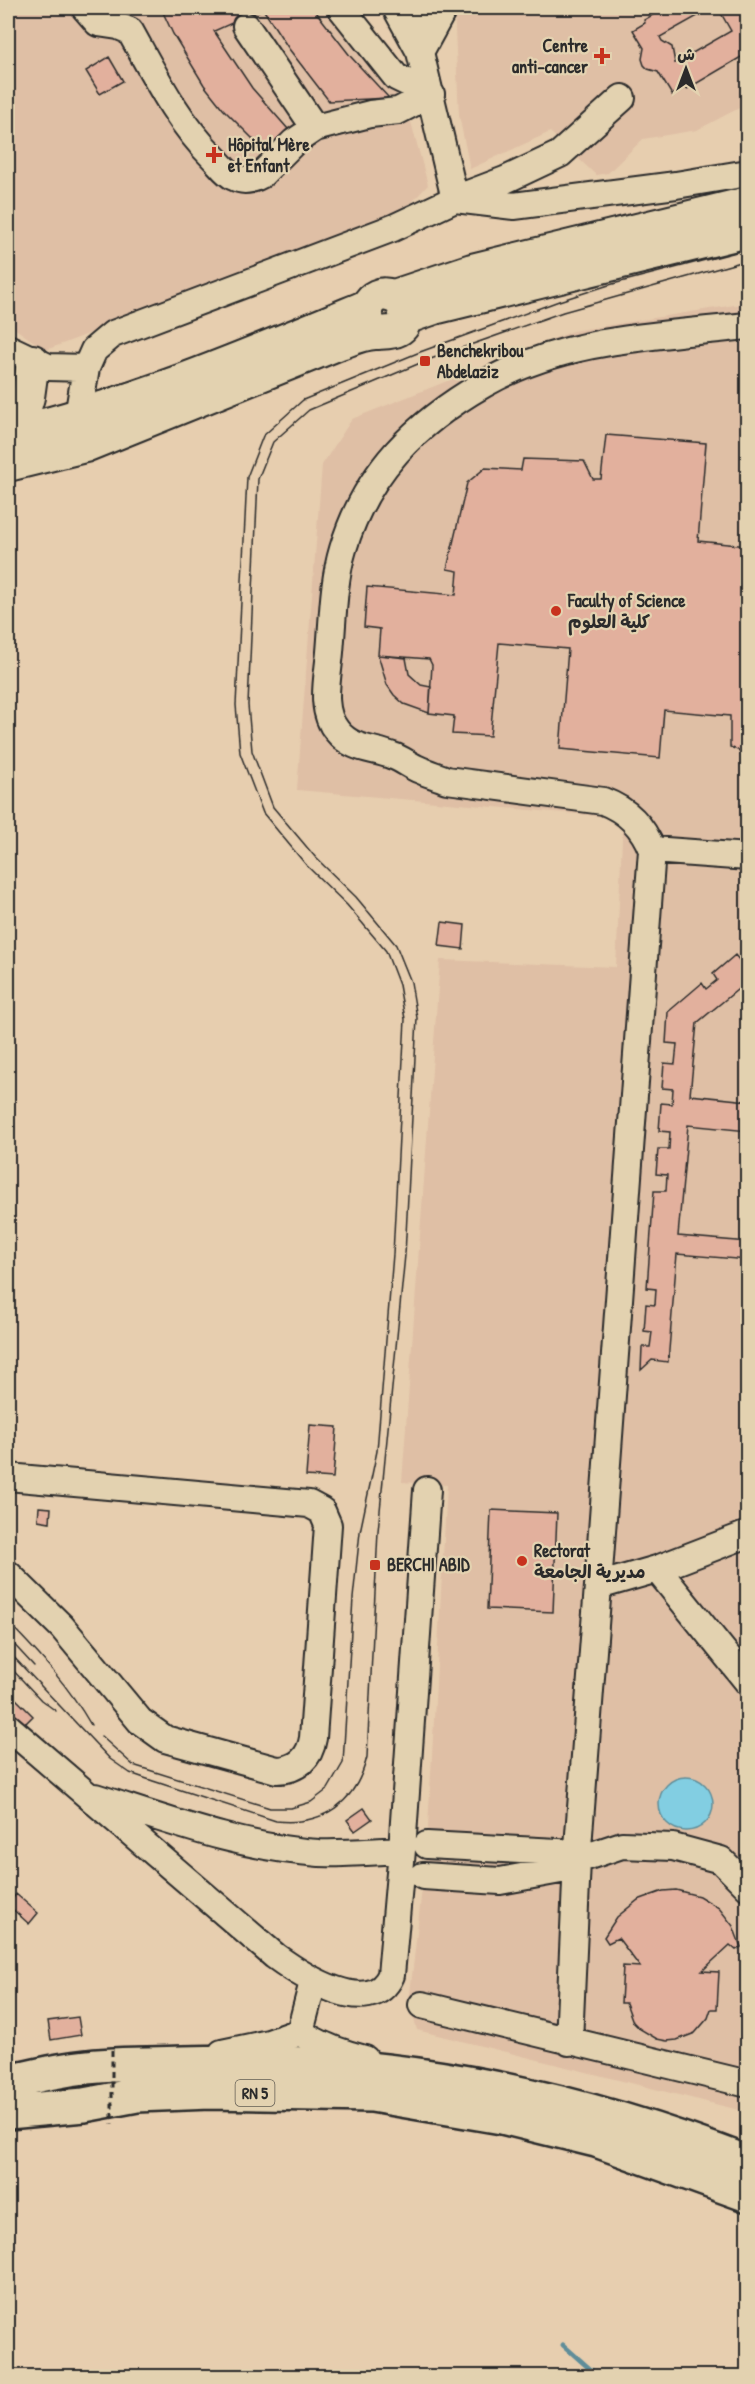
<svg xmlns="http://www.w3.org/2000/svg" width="755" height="2384" viewBox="0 0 755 2384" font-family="'Patrick Hand','Playpen Sans Arabic',sans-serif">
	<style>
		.built { fill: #dfbfa5 }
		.water { fill: #82cee2; stroke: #5f8d99; stroke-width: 1.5 }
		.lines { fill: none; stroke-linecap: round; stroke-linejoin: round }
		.stream { stroke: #5f8d99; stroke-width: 5 }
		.building { fill: #e2b09d; stroke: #2b2b2b; stroke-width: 1.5 }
		.minor-casing { stroke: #2b2b2b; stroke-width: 30 }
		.major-casing { stroke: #2b2b2b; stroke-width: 36 }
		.highway-casing { stroke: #2b2b2b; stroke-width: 38 }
		.minor { stroke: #e3d2b0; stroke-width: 26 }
		.major { stroke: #e3d2b0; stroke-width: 32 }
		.highway { stroke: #e3d2b0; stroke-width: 33 }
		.tram { stroke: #2b2b2b; stroke-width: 1.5 }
		.path-bridge { stroke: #2b2b2b; stroke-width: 3; stroke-dasharray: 6 4.5; stroke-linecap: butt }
		.poi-dot { fill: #c8321e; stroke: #e3d2b0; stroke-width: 2 }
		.labels { text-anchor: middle; stroke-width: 4.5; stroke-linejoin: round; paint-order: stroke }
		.shield { fill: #e3d2b0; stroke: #625d53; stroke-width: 1.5 }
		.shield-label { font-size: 16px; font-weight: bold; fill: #2b2b2b }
		.poi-label { font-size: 18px; font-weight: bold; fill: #2b2b2b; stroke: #e3d2b0; text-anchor: start }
	</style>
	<rect width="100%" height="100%" fill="#e7ceaf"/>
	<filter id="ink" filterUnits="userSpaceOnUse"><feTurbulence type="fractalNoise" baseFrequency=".0167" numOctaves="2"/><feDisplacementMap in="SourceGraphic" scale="12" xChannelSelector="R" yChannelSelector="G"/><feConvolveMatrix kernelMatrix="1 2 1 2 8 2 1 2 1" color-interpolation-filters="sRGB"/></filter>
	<g filter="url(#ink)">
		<path class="built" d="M8,8H351L396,85L399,124L411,122L428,185L398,217L46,350L8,324Z
			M454,8H747V104L697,130L643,139L608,173L596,175L550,132L470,169L459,115Z
			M747,303V2112L417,2030L409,2002L427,1845L447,1485L402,1482L440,960L616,967L623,818L297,790L322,465L352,419L573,331Z"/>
		<path class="water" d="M659 1804a27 27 0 1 1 54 0a27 27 0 1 1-54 0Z"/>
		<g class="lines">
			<path class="stream" d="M563,2345L598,2376"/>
		</g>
		<path class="building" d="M161,8H313L351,57L389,98L329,101L289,49L263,9L214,31L252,88L288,129L265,151L223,109L204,85L173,34Z
			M664,8H712L660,37L662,41L672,47L675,63L731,31L718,8H748V53L687,89L686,87L672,95L658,72L648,69L644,65L642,59L644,48L633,30L645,23L644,20Z
			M109,57L123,81L100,94L86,71Z
			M606,435L706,443L698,541L748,546V766L740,751L730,747V716L664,710L660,758L560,749L568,649L499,643L490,736L452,734L454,716L429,713L432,665L429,659L378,655L380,629L364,627L367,587L456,595L458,571L447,569L467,483L485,468L521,470L523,459L584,461L593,479H601Z
			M378,655L406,658L409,674L421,685L431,687L429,713L404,704L394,695L387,685Z
			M442,922L465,925L463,949L439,946Z
			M748,954V981L697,1023L690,1095L748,1101V1131L688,1125L678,1236L748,1242V1260L677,1254L668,1362L652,1360L641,1370L642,1347H650L652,1332L644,1331L646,1304L655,1305L656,1289L647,1288L654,1191H666L667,1175L656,1174L658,1149H669L670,1132L659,1131L661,1103L672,1104L673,1089L662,1088L664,1063L675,1064L677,1044L666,1043L668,1012L702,983L706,989L717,980L713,974L735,955L740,961Z
			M310,1425L337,1427L333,1478L306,1476Z
			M39,1507L51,1508L50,1522L38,1520Z
			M491,1510L557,1513L553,1612L487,1609Z
			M14,1697L33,1716L24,1725L8,1710V1704Z
			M364,1808L372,1819L355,1831L347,1820Z
			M676,1890L699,1896L719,1908L733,1926L741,1947L736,1950L730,1945L702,1971L719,1972L717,2009H711L708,2018L695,2033L677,2040L667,2041L657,2039L640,2029L633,2022L626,2003H621L623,1966L640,1967L618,1938L608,1943L604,1937L617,1917L638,1900L663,1891Z
			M16,1894L38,1913L29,1924L8,1905Z
			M78,2017L81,2035L51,2040L48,2021Z"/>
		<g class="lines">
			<g class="minor-casing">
				<path id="minor" d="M85,8L98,23L118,26L130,31C155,76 177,121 214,158C220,164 226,173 234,177C243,182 252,180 261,175L294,142L315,128L370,114L398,111L431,94
					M341,8L396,77L431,94
					M396,8L420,52L418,8
					M444,8L420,52L455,199L514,206L676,185L748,173
					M246,26L315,128
					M8,348L48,367L86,368
					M78,417L86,368L94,350L113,334L393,228L455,199L505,180L560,154L622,98
					M652,850L748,857
					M8,1477L309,1504L322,1511L328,1525L313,1738C310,1758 297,1770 277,1770L165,1739L140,1721L62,1627L8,1574
					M657,1569L748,1534
					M598,1586L652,850C643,826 627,810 603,801L447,780C437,776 427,773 418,769C409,765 402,759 393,756C373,748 352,750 337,731C319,710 328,677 330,652C333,618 333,582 343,549C366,472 416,423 484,384C564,338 658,336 748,326
					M8,1727L275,1956C301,1975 371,2021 391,1975L402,1850L427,1490
					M95,1797C168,1820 242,1848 319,1853C346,1854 375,1851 402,1850
					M427,1845L577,1853
					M577,1860L598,1586L657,1569L748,1682
					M423,1876L500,1881L577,1867
					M422,2005L748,2084
					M300,2032C320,2046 341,2053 365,2059
					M300,2032L313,1982
					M569,2042L577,1860L622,1845L673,1847L721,1860L748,1887
					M222,2053L269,2043L300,2032"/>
			</g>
			<g class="major-casing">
				<path id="major" d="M394,296L472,270L748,203
					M405,318L434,308L748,231
					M18,432L28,397L33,361
					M8,434C132,405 249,355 367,306
					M8,465L85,446L340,343C351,339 364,333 376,333C389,332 407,334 405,313C404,305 399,298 392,296C369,287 355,318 377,332"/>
			</g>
			<g class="highway-casing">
				<path id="highway" d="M8,2082C27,2078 46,2073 65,2070C104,2063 144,2065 183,2063C382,2056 562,2091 748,2163
					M8,2112L84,2105L137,2095L210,2092L372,2095L502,2117L596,2140L748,2195"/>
			</g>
			<use href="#minor" class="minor"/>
			<use href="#major" class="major"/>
			<use href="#highway" class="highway"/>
			<path class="tram" d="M8,1622C40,1655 68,1685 91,1725
				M8,1638L34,1666
				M8,1651L110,1759L130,1773L153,1781L276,1821C323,1826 356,1803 367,1757L378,1531L405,1255L417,1018L411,982L396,945L356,897L316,858L273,807L252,751L248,705L258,479L273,442L309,410L425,361L563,312L748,260
				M8,1665L41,1700L56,1711
				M101,1736L133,1765L270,1808H291L311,1802L328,1789L343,1763L353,1598L360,1532L377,1451L393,1254L405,1019L399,985L386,951L347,905L307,866L263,813L240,753L236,705L247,477L263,436L303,400L420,352L559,301L609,285L748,249"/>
			<path class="path-bridge" d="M112,2050V2124"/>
		</g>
	</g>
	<g class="poi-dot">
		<path d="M599 47h6v6h6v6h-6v6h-6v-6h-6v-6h6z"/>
		<path d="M211 146h6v6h6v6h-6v6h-6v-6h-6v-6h6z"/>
		<rect x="419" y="355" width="12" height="12" rx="3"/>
		<circle cx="556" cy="611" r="6"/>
		<circle cx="522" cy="1561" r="6"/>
		<rect x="369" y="1559" width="12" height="12" rx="3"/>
	</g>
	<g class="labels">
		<rect class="shield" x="235.5" y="2080" width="39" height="26" rx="4.5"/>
		<g class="shield-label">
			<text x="255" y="2099">RN 5</text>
		</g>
		<g class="poi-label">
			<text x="588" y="52" text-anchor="end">Centre<tspan x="588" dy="21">anti-cancer</tspan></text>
			<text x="228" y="151">Hôpital Mère<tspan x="228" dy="21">et Enfant</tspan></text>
			<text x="437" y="357">Benchekribou<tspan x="437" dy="21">Abdelaziz</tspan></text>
			<text x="568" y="607">Faculty of Science<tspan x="568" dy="21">كلية العلوم</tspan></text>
			<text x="534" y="1557">Rectorat<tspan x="534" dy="21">مديرية الجامعة</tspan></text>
			<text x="387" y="1571">BERCHI ABID</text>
		</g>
	</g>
	<rect width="755" height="2384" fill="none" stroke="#e3d2b0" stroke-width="30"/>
	<rect x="15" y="15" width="725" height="2354" fill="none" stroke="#2b2b2b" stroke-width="2" filter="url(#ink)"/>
	<g transform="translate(686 69)" stroke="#e3d2b0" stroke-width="4.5" paint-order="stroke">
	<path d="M0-4.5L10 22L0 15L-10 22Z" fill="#2b2b2b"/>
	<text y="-9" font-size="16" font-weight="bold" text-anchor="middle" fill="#2b2b2b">ش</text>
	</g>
</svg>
